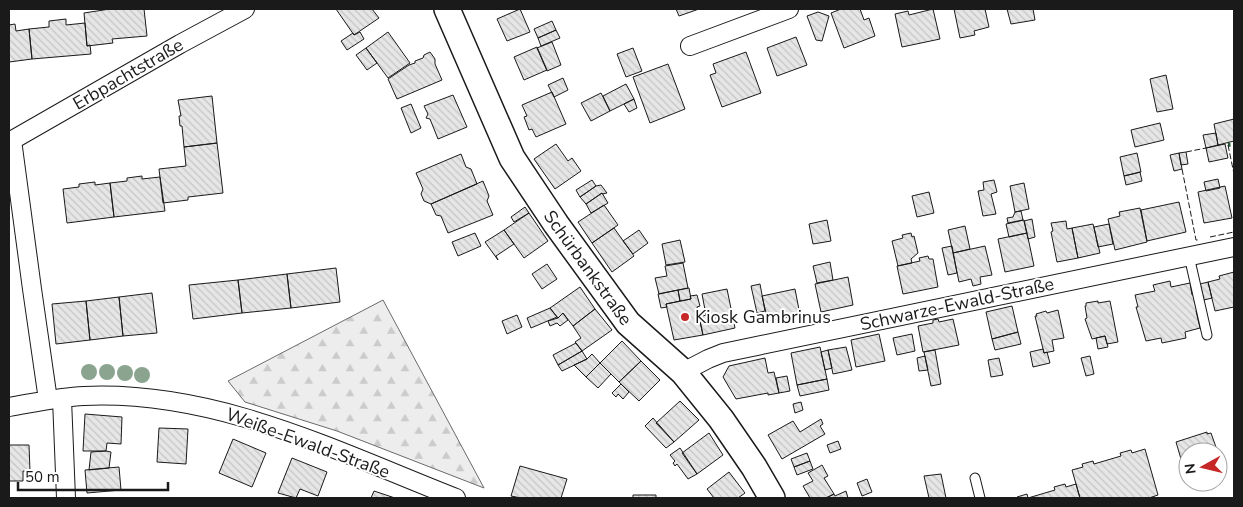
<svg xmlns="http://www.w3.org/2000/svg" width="1243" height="507" viewBox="0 0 1243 507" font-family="'Nunito Sans',sans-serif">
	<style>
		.forest { fill: url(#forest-firs); stroke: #6a6a6a }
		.building { fill: url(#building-back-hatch); stroke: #1a1a1a }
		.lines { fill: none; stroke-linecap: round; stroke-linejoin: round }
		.lane-casing { stroke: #1a1a1a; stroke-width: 11 }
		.street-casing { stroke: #1a1a1a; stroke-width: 20 }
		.secondary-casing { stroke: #1a1a1a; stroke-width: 28 }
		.lane { stroke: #fff; stroke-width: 9 }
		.street { stroke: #fff; stroke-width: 18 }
		.secondary { stroke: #fff; stroke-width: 25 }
		.hedge { stroke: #2b5a34; stroke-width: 4; stroke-dasharray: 2.5 4; stroke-linecap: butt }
		.fence { stroke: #1a1a1a; stroke-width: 1; stroke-dasharray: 6 2.5; stroke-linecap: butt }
		.tree { fill: #8aa48f }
		.poi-dot { fill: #c62828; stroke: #fff; stroke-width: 2 }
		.labels { text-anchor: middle; stroke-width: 4; stroke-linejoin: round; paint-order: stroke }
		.street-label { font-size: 18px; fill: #1a1a1a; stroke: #fff }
		.poi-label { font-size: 18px; fill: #1a1a1a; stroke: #fff; text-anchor: start }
	</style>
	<defs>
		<pattern id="forest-firs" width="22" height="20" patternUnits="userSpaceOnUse" patternTransform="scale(1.25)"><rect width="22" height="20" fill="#ededed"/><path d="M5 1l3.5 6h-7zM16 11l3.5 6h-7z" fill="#cbcbcb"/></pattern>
		<pattern id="building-back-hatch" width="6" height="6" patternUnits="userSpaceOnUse" patternTransform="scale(1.25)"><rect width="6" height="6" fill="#e6e6e6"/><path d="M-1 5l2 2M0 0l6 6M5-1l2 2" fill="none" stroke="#c5c5c5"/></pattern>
	</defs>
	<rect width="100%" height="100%" fill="#fff"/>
	<path class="forest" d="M383,300L484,488L337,431L245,402L228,381Z"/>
	<path class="building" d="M110,9H144L147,36L112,39L113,43L87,46L84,13Z
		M336,9H372L379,18L354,35Z
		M520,9L530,32L507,41L497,19Z
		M676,9H699L679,16Z
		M841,9H860L864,20L869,18L875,36L844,48L831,13Z
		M933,9L940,39L902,47L895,14L908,11L909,15Z
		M954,9H985L989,27L974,31L975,35L960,38Z
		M1007,9H1033L1035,20L1011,24Z
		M818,12L829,16L822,41L816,40L807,16Z
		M66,19V25L85,23L87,46L90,45L91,54L32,59L29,29L49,27V21Z
		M552,21L556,30L538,38L534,29Z
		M15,24L16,31L29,29L32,59L9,62V25Z
		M556,30L560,38L541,46L538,38Z
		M360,32L364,39L347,50L341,41L353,33L354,35Z
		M388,32L410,63L388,78L366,48Z
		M796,37L807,65L777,76L767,48Z
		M552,42L561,65L547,71L537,48Z
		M537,47L547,70L524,80L514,57Z
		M366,48L377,63L367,70L356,55Z
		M633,48L642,71L626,77L617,54Z
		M430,52L435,59V64L442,80L397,99L388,79L409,65L415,63V61L423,58L424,55Z
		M746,52L761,93L722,107L710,75L716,73L713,64Z
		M668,64L685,109L650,123L633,77Z
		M1166,75L1173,109L1157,112L1150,79Z
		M563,78L568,90L554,97L548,85Z
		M626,84L634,99L610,111L603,96Z
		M552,92L566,124L536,137L532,129L529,130L524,117L527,116L522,105Z
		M601,93L610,111L591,121L581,103Z
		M453,95L467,127L438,139L430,119L426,118L428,114L424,106Z
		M212,96L217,143L184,147L182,126H180L179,116H181L178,100Z
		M634,99L637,108L629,112L624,104Z
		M411,104L421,128L411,133L401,108Z
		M1234,119V141L1218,145L1214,124Z
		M1160,123L1164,140L1135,147L1131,130Z
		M1216,133L1218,145L1206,148L1203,135Z
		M217,143L223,193L188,197V200L163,203L159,169L186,166L184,147Z
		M556,144L568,161L572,158L581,171L555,189L534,159Z
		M1225,144L1228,158L1209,162L1206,148Z
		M1186,152L1188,164L1181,165L1179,153Z
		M1137,153L1141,172L1124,176L1120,157Z
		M1179,153L1182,169L1174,171L1170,155Z
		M461,154L466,167L471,169L477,184L431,204L424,201L421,194L423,189L416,173Z
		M1140,172L1142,181L1126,185L1124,176Z
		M142,176V179L160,177L165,211L114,217L110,183L127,181V178Z
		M1218,179L1220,188L1206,191L1204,182Z
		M592,180L596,186L580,197L576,190Z
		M994,180L997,192L991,194L996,214L983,216L978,191L984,190L983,182Z
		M483,181L489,196L487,201L493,215L448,233L441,216L436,215L431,204Z
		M95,182V185L110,183L114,217L67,223L63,189L79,187V184Z
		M1024,183L1029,209L1015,212L1010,186Z
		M601,185L607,193L602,194V193L586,204L580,197L596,186Z
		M1225,186L1232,218L1204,223L1198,192Z
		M929,192L934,213L917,217L912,196Z
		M602,193L608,203L591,213L586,204Z
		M1179,202L1186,232L1147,241L1141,210Z
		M604,205L618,225L592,243L578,222Z
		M525,207L529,213L514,222L511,217Z
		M1140,208L1147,242L1115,250L1108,219L1120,216L1119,212Z
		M1021,211L1023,220L1008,223L1007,218L1013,217L1015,212Z
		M529,213L548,241L524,258L504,230Z
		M1032,219L1035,237L1028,239L1024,221Z
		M827,220L831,241L813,244L809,224Z
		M1024,220L1027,233L1009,237L1006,224Z
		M1066,221L1067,229L1072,228L1078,258L1057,262L1051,232L1053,231L1051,223Z
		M1093,224L1100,253L1078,258L1072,228Z
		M1109,224L1113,244L1098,247L1094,227Z
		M965,226L970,249L953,253L948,230Z
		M614,228L634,256L612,272L592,243Z
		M504,230L514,244L496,256L498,260L485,242Z
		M639,230L648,243L633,254L623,241Z
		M475,233L481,246L458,256L452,242Z
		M911,233L912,237L914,236L918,253L911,259L912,263L898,266L892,241L903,238L902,235Z
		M1027,233L1034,266L1005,272L998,239Z
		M680,240L685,262L666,265L662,244Z
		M952,246L957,273L948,275L942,248Z
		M985,246L992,275L980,277L981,284L973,286L971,279L959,282L953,253Z
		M928,256L929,259H933L938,287L903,294L897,266L920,261L919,258Z
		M830,262L833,280L817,283L813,266Z
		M683,263L688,288L659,294L655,278L667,276L665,266Z
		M547,264L557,279L542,289L532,274Z
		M336,268L340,302L291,308L287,274Z
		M1234,272V307L1215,311L1208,282L1220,279L1219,276Z
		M287,274L291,308L242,313L238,280Z
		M848,277L853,305L821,312L815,284Z
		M238,280L242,313L193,319L189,285Z
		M1170,281L1171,287L1190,283L1192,295L1195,294L1198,309L1196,311L1200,328L1185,332L1186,338L1162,343L1161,338L1146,341L1136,307H1138L1135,295L1155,291L1153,285Z
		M1208,282L1212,298L1204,300L1200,284Z
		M760,284L765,311L757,313L751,286Z
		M580,287L595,309L573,326L563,313L558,318L550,308Z
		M689,288L691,299L680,301L678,290Z
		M727,289L735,328L703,335L698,312L702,311L703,316L706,315L702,294Z
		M795,289L800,315L768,321L762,296Z
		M678,290L680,301L666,304L667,307L661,308L658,294Z
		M152,293L157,333L123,336L119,297Z
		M697,295L700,306L697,307L703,335L674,340L666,304L691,299L690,296Z
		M119,297L123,336L90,340L86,301Z
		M86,301L90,340L56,344L52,304Z
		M1098,301V303L1110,301L1118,342L1107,344L1105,336L1092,339L1085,319L1087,318L1085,306H1086V303Z
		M1012,306L1018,332L992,339L986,312Z
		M550,308L557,317L531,328L527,318Z
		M595,309L612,330L582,351L575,342L581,338L573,326Z
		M1058,310L1064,338L1052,340L1054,351L1044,353L1035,316H1037L1036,314L1046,311L1047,313Z
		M563,313L568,320L560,326L557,323L550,326L548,321L558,318Z
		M517,315L522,327L507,334L502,321Z
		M938,319L939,322L953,319L959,345L923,352L918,326L933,323V320Z
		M1018,332L1021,344L995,350L992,339Z
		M879,334L885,361L856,367L851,340Z
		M912,334L915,351L897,355L893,338Z
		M1105,336L1108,347L1098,349L1096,338Z
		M622,341L641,361L619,382L600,363Z
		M576,343L582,351L558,365L553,355Z
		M820,347L827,379L797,385L791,353Z
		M846,347L852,370L833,374L828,350Z
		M1043,349L1044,353L1047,352L1050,363L1033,367L1030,352Z
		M828,350L832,368L825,370L821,352Z
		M935,350L941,384L931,386L924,352Z
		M582,351L587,359L562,371L558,365Z
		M592,354L600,363L586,377L574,365L587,359Z
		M925,356L928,370L919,371L917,358Z
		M1090,356L1094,374L1086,376L1081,358Z
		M765,358L768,373L774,372L779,393L768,395V393L736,399L723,377L729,366Z
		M999,358L1003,375L991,377L988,360Z
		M641,361L660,380L639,401L619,382Z
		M600,363L611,374L598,388L586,377Z
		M787,376L790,391L779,393L776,378Z
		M827,379L829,390L800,396L797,385Z
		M621,384L629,392L623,399L618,394L616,397L612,393Z
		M680,401L699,420L674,442L656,423Z
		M801,402L803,410L795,413L793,404Z
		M85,414L122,417L121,444L107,443L106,451H83Z
		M653,418L674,442L666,448L645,426Z
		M821,419L823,424L820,426L825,434L782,459L768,435L793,421L800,432Z
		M159,428L188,429L186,464L157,462Z
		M1207,432V434L1211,433L1217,450L1214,452H1188V476H1186L1176,442Z
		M709,433L723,455L697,474L682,453Z
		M233,439L266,453L252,487L219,473Z
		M838,441L841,449L830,453L827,445Z
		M9,445H29L30,471H23V481H9Z
		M680,448L697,474L688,479L677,464L675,466L673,463L675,461L670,455Z
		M1145,449L1158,495L1149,498H1080L1072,470L1083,467L1082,464L1093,461L1094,464L1121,456L1120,453L1131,450L1132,453Z
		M106,451L111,452L109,468L89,470L91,452Z
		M807,453L810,461L794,467L791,459Z
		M292,458L327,472L318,496L300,489L296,498L278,493Z
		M810,461L813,469L797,475L794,467Z
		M822,465L828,476L824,478L834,494L826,498H810L803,486L813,481L808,473Z
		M520,466L567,479L561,498H521L511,496Z
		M119,467L121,490L87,493L85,470Z
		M729,472L745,493L738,498H714L707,489Z
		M941,474L946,498H929L924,476Z
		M867,479L872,492L862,496L857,483Z
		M1065,484L1066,487L1076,484L1080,498H1017V497L1027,494L1028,498L1055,490L1054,487Z
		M374,491L395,498H371Z
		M846,491L848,498H826L834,494L835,496Z
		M633,495H656V498H633Z"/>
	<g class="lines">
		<g class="lane-casing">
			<path id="lane" d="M1189,256L1207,335
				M975,478L980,498"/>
		</g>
		<g class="street-casing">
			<path id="street" d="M690,46L789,9
				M12,140L32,289L48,400
				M9,142L180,44L245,9
				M683,372L708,359L723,353L1234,247
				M62,399L66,498
				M9,407C33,403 59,397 84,396C216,390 336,451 456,498"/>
		</g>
		<g class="secondary-casing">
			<g id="secondary">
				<path id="s1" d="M447,9L512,158L556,224L628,323L683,372L721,419L754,467L772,498"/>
			</g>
		</g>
		<use href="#lane" class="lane"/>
		<use href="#street" class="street"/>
		<use href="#secondary" class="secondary"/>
		<path class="hedge" d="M1228,145L1234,144"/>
		<path class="fence" d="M1228,145L1234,174
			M1186,152L1206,148
			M1182,169L1196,240H1199
			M1210,237L1234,232"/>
	</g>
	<g class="tree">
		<circle cx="89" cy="372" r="8"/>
		<circle cx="107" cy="372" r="8"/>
		<circle cx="125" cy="373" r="8"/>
		<circle cx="142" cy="375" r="8"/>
	</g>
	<circle class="poi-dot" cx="685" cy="317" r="5"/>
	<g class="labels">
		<g class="street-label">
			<text transform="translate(128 74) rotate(-30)" y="6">Erbpachtstraße</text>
			<text dy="6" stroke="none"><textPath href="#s1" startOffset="296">Schürbankstraße</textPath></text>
			<text transform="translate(957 304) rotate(-12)" y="6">Schwarze-Ewald-Straße</text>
			<text transform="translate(308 443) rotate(20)" y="6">Weiße-Ewald-Straße</text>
		</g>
		<g class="poi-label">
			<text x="695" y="323">Kiosk Gambrinus</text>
		</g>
	</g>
	<rect width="1243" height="507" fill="none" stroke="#1a1a1a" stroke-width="20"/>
	<g transform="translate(1203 467) rotate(262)"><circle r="24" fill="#ffffff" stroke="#a3a3a3"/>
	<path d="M0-4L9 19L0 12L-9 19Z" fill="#c62828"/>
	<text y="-8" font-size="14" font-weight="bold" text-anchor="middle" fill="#1a1a1a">N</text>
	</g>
	<path d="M18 482v8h150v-8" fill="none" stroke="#1a1a1a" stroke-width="2.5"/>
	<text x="25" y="482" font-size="15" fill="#1a1a1a" stroke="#ffffff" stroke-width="4" paint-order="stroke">50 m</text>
</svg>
